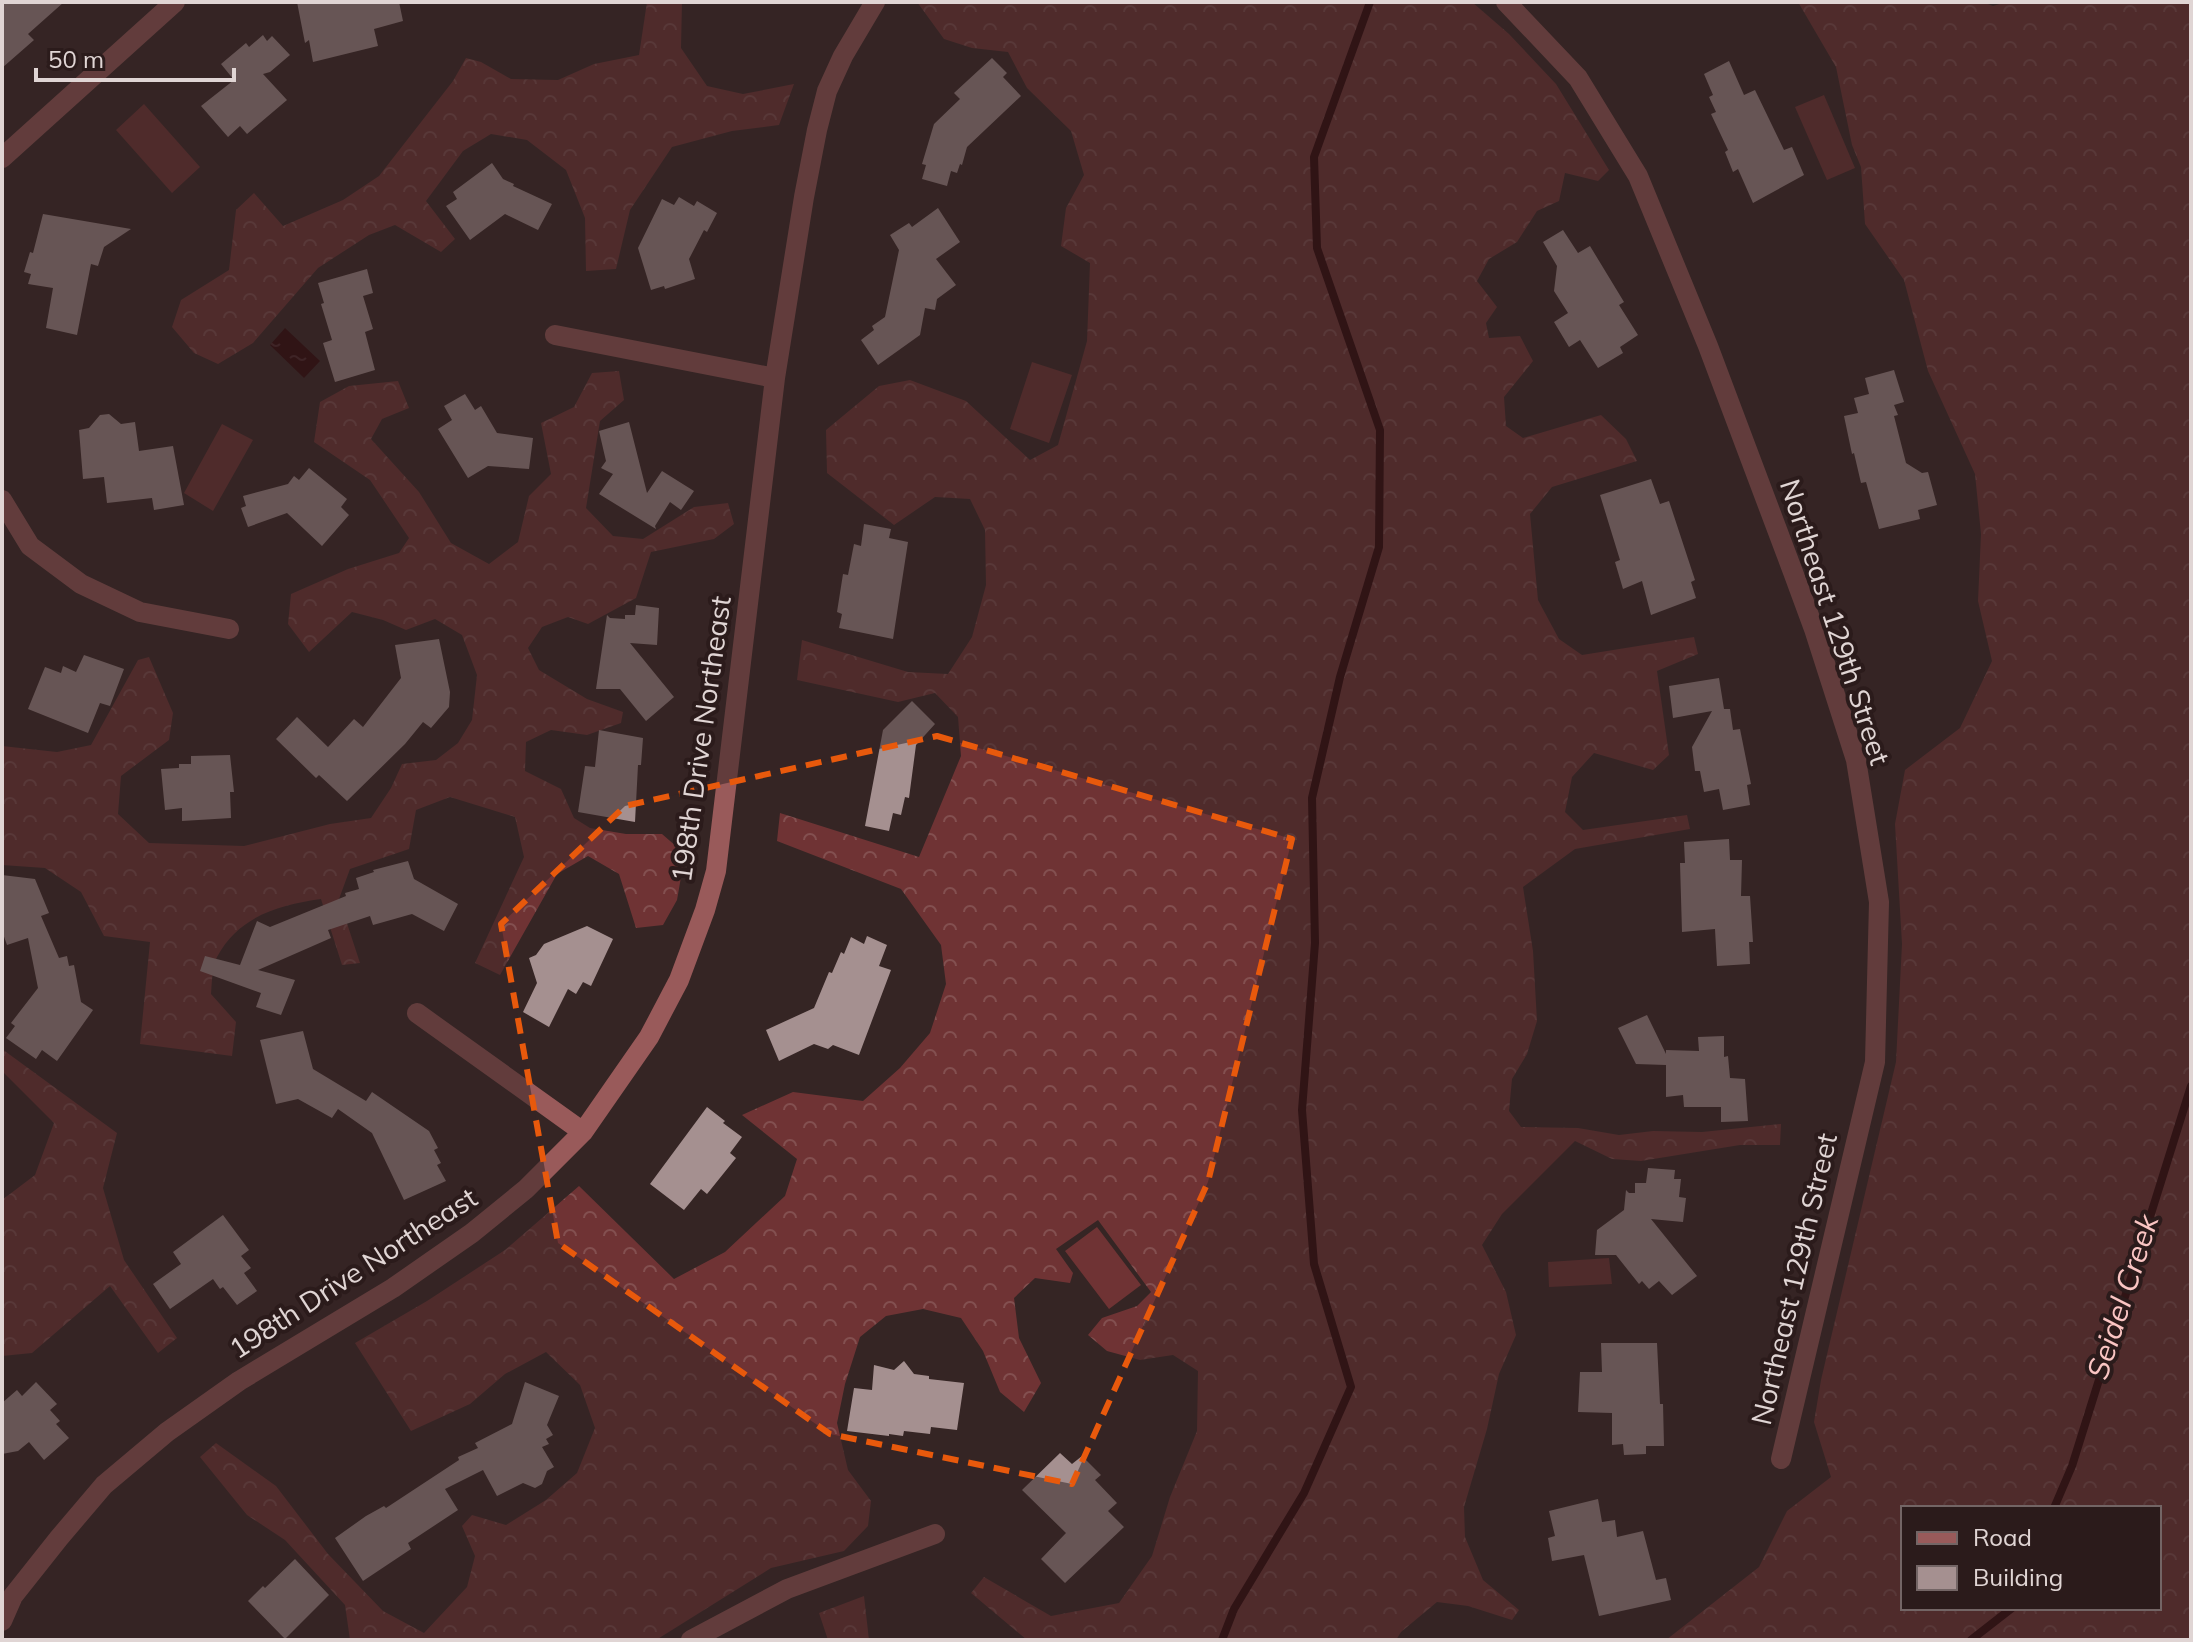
<svg xmlns="http://www.w3.org/2000/svg" width="2193" height="1642" viewBox="0 0 2193 1642" font-family="Mulish,sans-serif">
	<style>
		.forest { fill: url(#forest-crowns); fill-rule: evenodd }
		.garden { fill: #6f3334 }
		.water { fill: url(#water-ripples) }
		.lines { fill: none; stroke-linecap: round; stroke-linejoin: round }
		.stream { stroke: #2b0004; stroke-width: 8 }
		.building { fill: #a59090 }
		.minor { stroke: #995a5a; stroke-width: 20 }
		.marked { fill: none; stroke: #e8590c; stroke-width: 6; stroke-dasharray: 16 10; stroke-linejoin: round }
		.labels { text-anchor: middle; stroke-width: 8; stroke-linejoin: round; paint-order: stroke }
		.street-label { font-size: 28px; fill: #e0d5d4; stroke: #2b1b1b }
		.water-label { font-size: 30px; font-style: italic; fill: #fac5c3; stroke: #2b1b1b }
	</style>
	<defs>
		<pattern id="forest-crowns" width="20" height="18" patternUnits="userSpaceOnUse" patternTransform="scale(2)"><rect width="20" height="18" fill="#6f3334"/><path d="M2 6a3 3 0 1 1 6 0M12 15a3 3 0 1 1 6 0" fill="none" stroke="#835050"/></pattern>
		<pattern id="water-ripples" width="26" height="14" patternUnits="userSpaceOnUse" patternTransform="scale(2)"><rect width="26" height="14" fill="#2b0004"/><path d="M2 4q2-2 4 0t4 0M15 11q2-2 4 0t4 0" fill="none" stroke="#492428"/></pattern>
	</defs>
	<rect width="100%" height="100%" fill="#352524"/>
	<path class="forest" d="M647,2H682L681,48L707,86L743,94L794,84L779,125L732,131L672,147L630,210L616,269L586,271L585,218L566,170L527,140L491,134L463,151L426,201L455,239L441,252L395,225L369,235L318,268L253,343L218,364L194,353L172,327L181,300L229,270L236,210L254,193L283,226L343,200L379,176L453,81L466,58L481,62L511,79L558,80L594,64L639,55Z
		M917,2H1472L1509,34L1556,84L1609,170L1598,181L1565,173L1559,201L1537,211L1517,242L1489,259L1477,281L1497,307L1486,323L1489,338L1520,336L1533,361L1504,397L1506,426L1523,438L1601,415L1626,439L1637,461L1552,487L1530,514L1538,600L1559,639L1582,655L1694,637L1698,654L1657,671L1669,755L1653,770L1594,753L1572,777L1565,812L1583,830L1687,815L1690,829L1575,849L1523,887L1533,951L1537,1021L1527,1054L1512,1079L1509,1111L1521,1127L1578,1128L1619,1135L1653,1131L1702,1132L1781,1124L1780,1145H1740L1641,1161L1612,1159L1575,1141L1502,1214L1482,1245L1506,1292L1516,1335L1499,1374L1487,1429L1464,1507L1465,1537L1483,1580L1519,1610L1512,1620L1468,1606L1437,1602L1401,1632L1396,1640H1027L971,1593L984,1577L1051,1616L1119,1603L1152,1556L1170,1497L1197,1431L1198,1371L1173,1355L1140,1360L1107,1351L1088,1335L1102,1318L1137,1306L1151,1292L1098,1220L1056,1249L1073,1273L1070,1283L1035,1278L1014,1298L1019,1338L1041,1383L1024,1412L1000,1392L983,1351L961,1318L923,1309L886,1316L860,1337L845,1384L837,1423L848,1470L871,1501L868,1526L844,1551L771,1568L656,1640H350L345,1605L285,1540L247,1515L200,1457L216,1443L276,1486L328,1554L383,1611L424,1633L467,1587L475,1556L462,1526L472,1515L506,1525L546,1500L577,1473L595,1428L580,1385L546,1352L505,1374L470,1404L411,1431L355,1343L427,1301L505,1250L579,1186L674,1279L725,1252L785,1196L797,1159L742,1115L793,1092L863,1101L900,1068L930,1033L946,984L941,945L901,889L777,841L780,813L919,857L961,756L958,717L935,693L898,702L797,680L802,640L908,672L948,674L972,637L986,585L985,530L970,499L935,497L894,525L827,473L826,430L879,386L910,380L966,401L1030,460L1058,445L1087,341L1090,263L1061,246L1066,208L1084,175L1071,131L1027,88L1008,52L972,48L944,39Z
		M1798,2H1983L1993,6L2006,2H2191V1640H1666L1759,1567L1787,1511L1831,1477L1814,1422L1821,1380L1896,1062L1902,944L1895,824L1905,770L1960,728L1992,661L1978,601L1981,534L1975,474L1928,371L1904,280L1865,224L1861,167L1852,145L1836,67ZM2159,1508V1608H1903V1508Z
		M619,371L624,400L600,421L586,508L613,536L643,539L694,507L728,503L734,524L714,539L651,552L636,598L588,624L568,617L542,627L528,648L539,670L587,699L623,712L621,723L587,735L551,730L526,742L525,771L561,789L574,818L590,828L626,834H662L685,854L677,900L663,925L636,928L619,874L588,856L557,874L500,975L475,963L524,857L515,817L450,797L416,810L409,849L350,869L339,899L360,963L342,965L321,899C279,905 239,916 217,957C212,966 212,983 211,994L236,1022L232,1056L140,1044L150,942L104,936L81,892L45,868L2,865V746L57,752L91,745L138,660L149,657L173,713L169,740L121,776L118,814L149,843L244,846L330,824L371,818L391,788L402,764L436,760L458,743L472,720L477,675L462,635L435,619L406,630L383,620L352,612L309,652L288,624L291,594L348,569L399,553L409,538L370,480L314,442L320,402L349,386L398,381L409,408L382,419L371,439L419,492L451,543L489,564L518,542L529,496L551,474L541,423L574,407L592,373Z
		M2,1049L117,1133L103,1188L124,1260L177,1338L158,1353L110,1286L32,1353L2,1356V1200L35,1175L54,1123L2,1071Z
		M864,1596L869,1640H828L819,1613Z"/>
	<path class="garden" d="M1824,95L1855,168L1827,180L1795,107Z
		M144,104L200,167L172,193L116,130Z
		M1032,362L1072,375L1049,443L1010,429Z
		M222,424L253,440L213,511L184,493Z
		M1097,1227L1141,1285L1109,1309L1065,1251Z
		M1609,1258L1612,1284L1549,1287L1548,1262Z"/>
	<path class="water" d="M285,328L320,361L304,378L270,345Z"/>
	<g class="lines">
		<path class="stream" d="M2054,1508L2072,1466L2191,1086
			M1222,1640L1234,1609L1304,1493L1351,1387L1314,1264L1302,1110L1315,943L1312,798L1340,677L1379,547L1380,430L1317,248L1314,157L1370,2
			M1971,1640L2012,1608"/>
	</g>
	<path class="building" d="M2,2H64L28,34L34,40L2,68Z
		M297,2H399L403,21L374,29L378,46L313,62L309,40L305,43Z
		M263,35L267,41L272,36L290,55L270,72L263,74L287,100L247,134L240,126L228,137L201,106L234,80L221,64L246,43L249,47Z
		M992,58L1007,73L1003,77L1021,96L967,147L962,165L960,164L957,173L951,171L947,186L922,179L926,165L922,164L934,124L960,99L954,93Z
		M1729,61L1744,95L1755,90L1784,150L1792,147L1804,175L1753,203L1738,169L1733,172L1725,152L1728,150L1711,114L1716,112L1709,97L1713,95L1704,74Z
		M492,163L503,179L514,184L513,186L552,204L538,230L505,214L470,240L446,206L457,199L453,192Z
		M679,197L694,206L697,201L717,213L707,232L704,230L689,259L695,279L665,289L664,286L651,290L638,248L662,199L674,205Z
		M938,208L960,242L936,259L956,285L937,299L935,310L925,308L920,335L878,365L861,340L874,330L872,326L885,317L899,250L890,235L909,223L912,227Z
		M43,214L131,229L104,247L98,266L91,264L77,335L46,328L53,288L28,284L31,274L24,272L30,252L33,253Z
		M1563,230L1578,253L1590,246L1624,302L1619,305L1638,335L1620,347L1623,353L1598,368L1580,340L1569,347L1554,322L1568,313L1554,291L1557,266L1543,242Z
		M367,269L373,293L363,296L373,329L365,332L375,370L335,382L323,343L332,340L321,304L324,303L318,283Z
		M1894,370L1904,402L1894,405L1898,415L1894,416L1906,463L1922,473L1928,472L1937,505L1918,510L1920,519L1879,529L1866,482L1861,483L1854,453L1852,454L1844,416L1858,413L1854,398L1869,394L1865,378Z
		M465,394L475,410L481,406L497,433L533,438L529,469L488,466L468,478L438,429L452,420L444,406Z
		M109,414L121,424L135,422L139,451L173,446L184,505L154,510L152,498L107,503L104,477L83,479L79,430L89,428L100,415Z
		M629,422L647,493L662,471L694,491L681,510L670,502L655,526L656,529L599,494L613,474L601,468L606,461L599,431Z
		M309,468L347,499L341,507L349,515L322,546L287,513L248,527L241,508L246,506L243,496L288,484L294,476L299,480Z
		M1651,479L1660,504L1669,501L1695,580L1691,582L1696,598L1651,615L1642,581L1623,589L1615,562L1620,560L1600,495Z
		M864,524L891,529L889,538L908,542L893,639L839,628L842,614L837,612L843,574L848,575L854,544L861,546Z
		M636,605L659,608L657,645L630,643L674,697L646,721L620,689H596L607,615L610,618L625,619V615H635Z
		M439,639L450,692L449,707L431,728L423,722L405,744L347,801L319,775L316,778L276,739L297,717L328,747L354,719L363,727L401,678L395,645Z
		M84,655L124,669L110,706L100,703L88,733L28,709L45,667L61,673L63,666L76,672Z
		M1719,678L1724,709H1730L1733,730L1740,729L1751,784L1747,785L1750,805L1723,810L1719,789L1704,792L1700,771H1695L1692,747L1712,711L1673,718L1669,686Z
		M912,701L935,724L916,745L909,798L905,797L901,815L893,813L889,831L865,826L883,730Z
		M599,730L643,738L641,765H638L635,822L578,812L585,766L595,767Z
		M230,755L234,792H230L231,818L182,821V808L165,810L161,769L179,768V764H191V756Z
		M1729,839L1730,860H1742L1741,896H1750L1753,942H1749L1750,964L1717,966L1715,929L1682,932L1680,863H1685L1684,842Z
		M408,861L414,879L458,904L444,931L412,914L373,925L370,916L328,930L331,938L258,970L295,980L281,1015L256,1007L261,993L200,971L205,956L240,965L257,921L270,927L346,896L345,893L359,889L356,878L374,872L373,870Z
		M2,875L35,879L49,913L41,916L59,958L67,956L69,966L74,965L81,1002L93,1010L57,1061L42,1050L36,1059L6,1038L15,1026L11,1023L38,988L28,938L7,945L2,931Z
		M587,926L613,939L591,986L583,982L576,994L568,989L549,1027L523,1012L537,983L529,958L536,955L544,944Z
		M867,936L887,945L879,966L891,970L859,1055L833,1045L828,1049L814,1044L779,1061L766,1030L814,1008L829,972L832,973L841,952L844,954L851,937L864,944Z
		M1647,1015L1666,1054V1050L1699,1051L1698,1037L1724,1036V1057L1728,1056L1730,1078L1745,1079L1748,1121L1721,1122V1107H1684L1683,1095L1666,1097V1065L1636,1064L1618,1028Z
		M303,1031L313,1069L366,1101L372,1092L429,1131L438,1148L434,1150L441,1163L437,1165L446,1181L404,1200L372,1133L338,1109L332,1118L298,1099L276,1104L260,1040Z
		M707,1107L725,1121L723,1123L742,1137L730,1153L736,1158L707,1194L701,1189L684,1210L650,1184Z
		M1648,1168L1675,1170L1674,1179H1681L1679,1197L1686,1198L1683,1222L1651,1219L1697,1276L1672,1295L1659,1281L1649,1289L1642,1281L1639,1284L1616,1255H1595L1597,1230L1624,1210L1626,1190L1629,1193H1635V1183H1646Z
		M223,1215L249,1250L241,1256L251,1268L244,1273L257,1291L237,1305L223,1287L220,1289L213,1279L170,1309L153,1284L181,1264L173,1252Z
		M1601,1343H1657L1660,1404H1663L1664,1446H1646V1454L1624,1455L1623,1444L1612,1445V1413L1578,1412L1580,1372H1602Z
		M904,1361L914,1374L929,1376V1379L964,1383L957,1430L931,1427L930,1434L904,1431L903,1436L889,1434V1436L847,1431L854,1388L872,1390L874,1365L894,1370Z
		M36,1382L57,1404L50,1410L60,1421L56,1424L69,1438L44,1460L29,1442L18,1451L2,1454V1403L17,1390L22,1396Z
		M525,1382L559,1396L547,1425L553,1435L546,1439L549,1444L542,1447L554,1467L547,1471L542,1484L535,1488L523,1483L497,1496L483,1470L445,1489L458,1510L408,1543L411,1549L363,1581L335,1538L366,1516L384,1506L386,1508L459,1460L458,1457L478,1448L475,1443L512,1424Z
		M1060,1453L1072,1464L1082,1456L1101,1475L1095,1480L1117,1503L1108,1511L1124,1527L1065,1583L1041,1559L1066,1533L1022,1490Z
		M1598,1499L1602,1522L1615,1520L1617,1537L1643,1531L1656,1580L1666,1578L1671,1600L1599,1616L1584,1555L1552,1561L1548,1538L1555,1536L1549,1511Z
		M295,1559L329,1595L285,1639L248,1601L263,1586L265,1588Z"/>
	<g class="lines">
		<path class="minor" d="M1506,2L1578,78L1638,176L1708,346L1793,572L1814,629L1856,760L1879,902L1875,1062L1781,1459
			M2,158L175,2
			M555,335L775,378
			M2,500L30,546L81,584L140,612L229,629
			M417,1013L583,1132
			M2,1621L13,1596L59,1538L104,1485L167,1432L239,1381L393,1288L472,1233L526,1189L583,1132L649,1037L679,980L705,910L716,871L775,378L804,197L817,130L827,91L843,56L875,2
			M691,1640L787,1589L935,1534"/>
	</g>
	<path d="M0 0H2193V1642H0ZM937,736L1292,839L1208,1182L1072,1484L830,1434L558,1243L501,924L625,806Z" fill="#352524" fill-opacity=".55" fill-rule="evenodd"/>
	<path class="marked" d="M937,736L1292,839L1208,1182L1072,1484L830,1434L558,1243L501,924L625,806Z"/>
	<g class="labels">
		<g class="street-label">
			<text transform="translate(1835 622) rotate(72)" y="10">Northeast 129th Street</text>
			<text transform="translate(701 739) rotate(-82)" y="10">198th Drive Northeast</text>
			<text transform="translate(353 1273) rotate(-33)" y="10">198th Drive Northeast</text>
			<text transform="translate(1794 1279) rotate(-77)" y="10">Northeast 129th Street</text>
		</g>
		<g class="water-label">
			<text transform="translate(2123 1297) rotate(-72)" y="10">Seidel Creek</text>
		</g>
	</g>
	<rect width="2193" height="1642" fill="none" stroke="#e0d5d4" stroke-width="8"/>
	<rect x="1901" y="1506" width="260" height="104" fill="#2b1b1b" stroke="#736565" stroke-width="2"/>
	<rect x="1917" y="1532" width="40" height="12" fill="#995a5a" stroke="#736565" stroke-width="2"/>
	<text x="1973" y="1546" font-size="24" fill="#e0d5d4">Road</text>
	<rect x="1917" y="1566" width="40" height="24" fill="#a59090" stroke="#736565" stroke-width="2"/>
	<text x="1973" y="1586" font-size="24" fill="#e0d5d4">Building</text>
	<path d="M36 68v12h198v-12" fill="none" stroke="#e0d5d4" stroke-width="4"/>
	<text x="48" y="68" font-size="24" fill="#e0d5d4" stroke="#2b1b1b" stroke-width="6" paint-order="stroke">50 m</text>
</svg>
